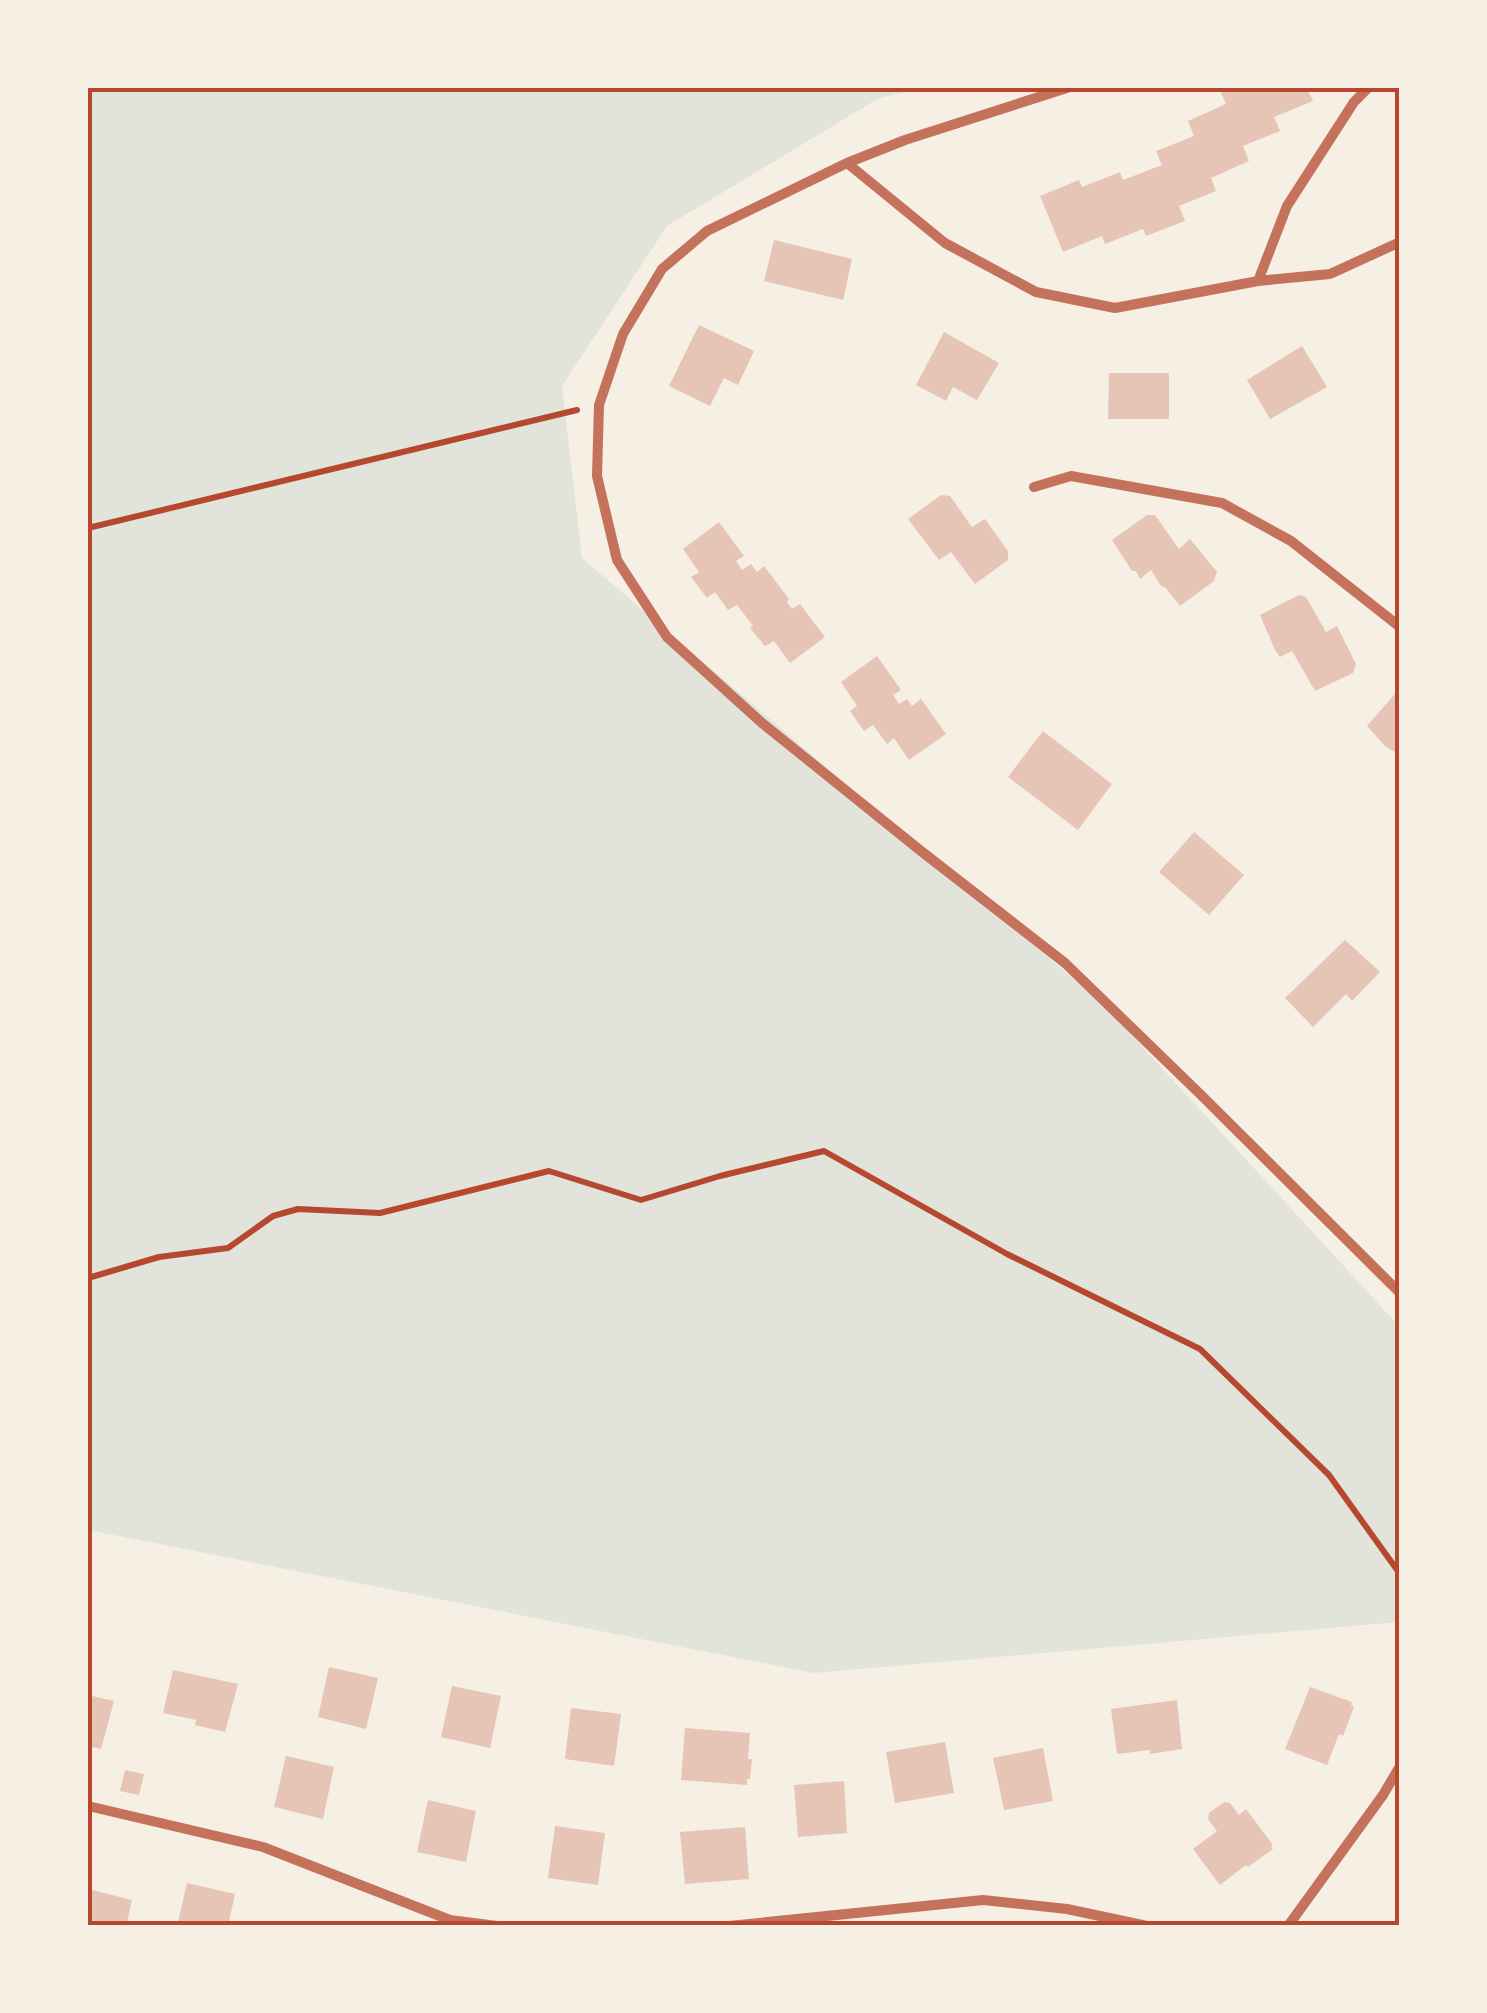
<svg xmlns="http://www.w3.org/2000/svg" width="1487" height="2013" viewBox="0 0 1487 2013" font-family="'DejaVu Sans',sans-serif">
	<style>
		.green { fill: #e2e4dc }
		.building { fill: #e6c5b7 }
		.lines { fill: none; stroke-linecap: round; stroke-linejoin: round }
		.path { stroke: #b5482f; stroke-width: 6 }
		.minor { stroke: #c5725c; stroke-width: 10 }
		.neatline { fill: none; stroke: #b5482f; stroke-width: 4 }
	</style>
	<rect width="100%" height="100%" fill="#f6efe4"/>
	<path class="green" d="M88,88H925L879,98L667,226L562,386L582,558L1105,1006L1399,1326V1622L814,1673L88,1530Z"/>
	<path class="building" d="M1225,88H1307L1313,101L1274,117L1280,131L1243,146L1249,161L1211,178L1216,191L1179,206L1185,221L1146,236L1143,229L1105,244L1102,236L1063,252L1040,196L1079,180L1082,187L1120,172L1123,180L1162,165L1156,151L1194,136L1188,121L1226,104L1220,90Z
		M774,240L852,259L843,300L764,281Z
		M699,325L754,351L738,385L724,378L710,406L669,386Z
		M944,332L999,363L977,400L953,387L946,401L916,385Z
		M1302,346L1327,387L1270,419L1247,380Z
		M1109,373H1169V419H1108Z
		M941,495L950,496L972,527L985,519L1008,551V560L975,584L951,552L939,560L908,519Z
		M1147,515H1155L1179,549L1190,539L1217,572L1214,581L1180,606L1165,587L1161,586L1151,570L1140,579L1136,571H1132L1112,540Z
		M719,522L744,556L736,561L742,570L751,564L757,572L764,566L789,599L787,602L792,609L800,604L825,637L790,663L774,641L765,646L750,628L753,626L737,605L728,610L715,592L707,598L691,577L699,572L683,549Z
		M1299,595L1306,597L1326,632L1337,626L1356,664L1353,673L1315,691L1292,651L1280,657L1275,650L1260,615Z
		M877,656L901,690L893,695L899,704L907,699L912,706L921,699L946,734L909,760L894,738L887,744L873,725L864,731L850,711L857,706L841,682Z
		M1395,694H1400V755L1385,746L1367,726Z
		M1043,731L1112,784L1078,830L1008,777Z
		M1194,832L1244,875L1209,915L1159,872Z
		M1345,940L1380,972L1352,1001L1346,994L1313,1027L1285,998Z
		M329,1667L378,1678L366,1729L318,1717Z
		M173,1670L238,1684L225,1732L195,1725L196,1720L163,1713Z
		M452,1686L501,1696L490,1748L441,1737Z
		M1310,1687L1352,1702L1351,1705L1354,1707L1343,1736L1339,1734L1327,1765L1285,1749Z
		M88,1695L114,1701L101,1749L88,1746Z
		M1177,1700L1182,1749L1150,1754V1750L1117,1754L1111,1709Z
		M571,1708L621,1714L614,1766L565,1759Z
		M685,1728L750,1733L748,1759H752L750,1779H747V1785L681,1780Z
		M945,1742L954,1793L895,1803L886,1752Z
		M1043,1748L1053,1801L1004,1810L993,1758Z
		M286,1756L334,1767L323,1819L274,1807Z
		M125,1770L144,1774L139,1795L120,1791Z
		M844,1781L847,1833L798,1837L794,1785Z
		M428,1800L476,1811L466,1862L417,1852Z
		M1224,1802L1230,1803L1239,1815L1246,1809L1273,1845L1271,1846L1273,1849L1248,1867L1246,1865L1220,1885L1193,1849L1217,1831L1208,1819L1209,1813Z
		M555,1826L605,1833L598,1885L548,1878Z
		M745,1827L749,1879L685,1884L680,1832Z
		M187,1883L235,1894L228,1926H177Z
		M88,1889L132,1900L126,1926H88Z"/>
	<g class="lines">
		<path class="path" d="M88,528L577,410
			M88,1278L159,1257L228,1248L273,1216L298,1209L380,1213L549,1171L641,1200L720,1176L824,1151L1007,1254L1200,1349L1329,1475L1400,1574"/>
		<path class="minor" d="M1067,88L905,140L847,163L707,231L662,269L623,334L599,405L597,476L617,560L667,637L762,723L921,851L1065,963L1199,1093L1400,1293
			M847,163L945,243L1036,292L1115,308L1258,281L1330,274L1400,242
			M1258,281L1287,206L1354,102L1368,88
			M1034,487L1071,476L1222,503L1291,541L1400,627
			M88,1806L263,1847L450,1920L497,1926
			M729,1926L983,1900L1067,1909L1147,1926
			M1288,1926L1383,1795L1400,1766"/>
	</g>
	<rect width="1487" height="2013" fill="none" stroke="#f6efe4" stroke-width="180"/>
	<rect x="90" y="90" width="1307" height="1833" class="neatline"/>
</svg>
